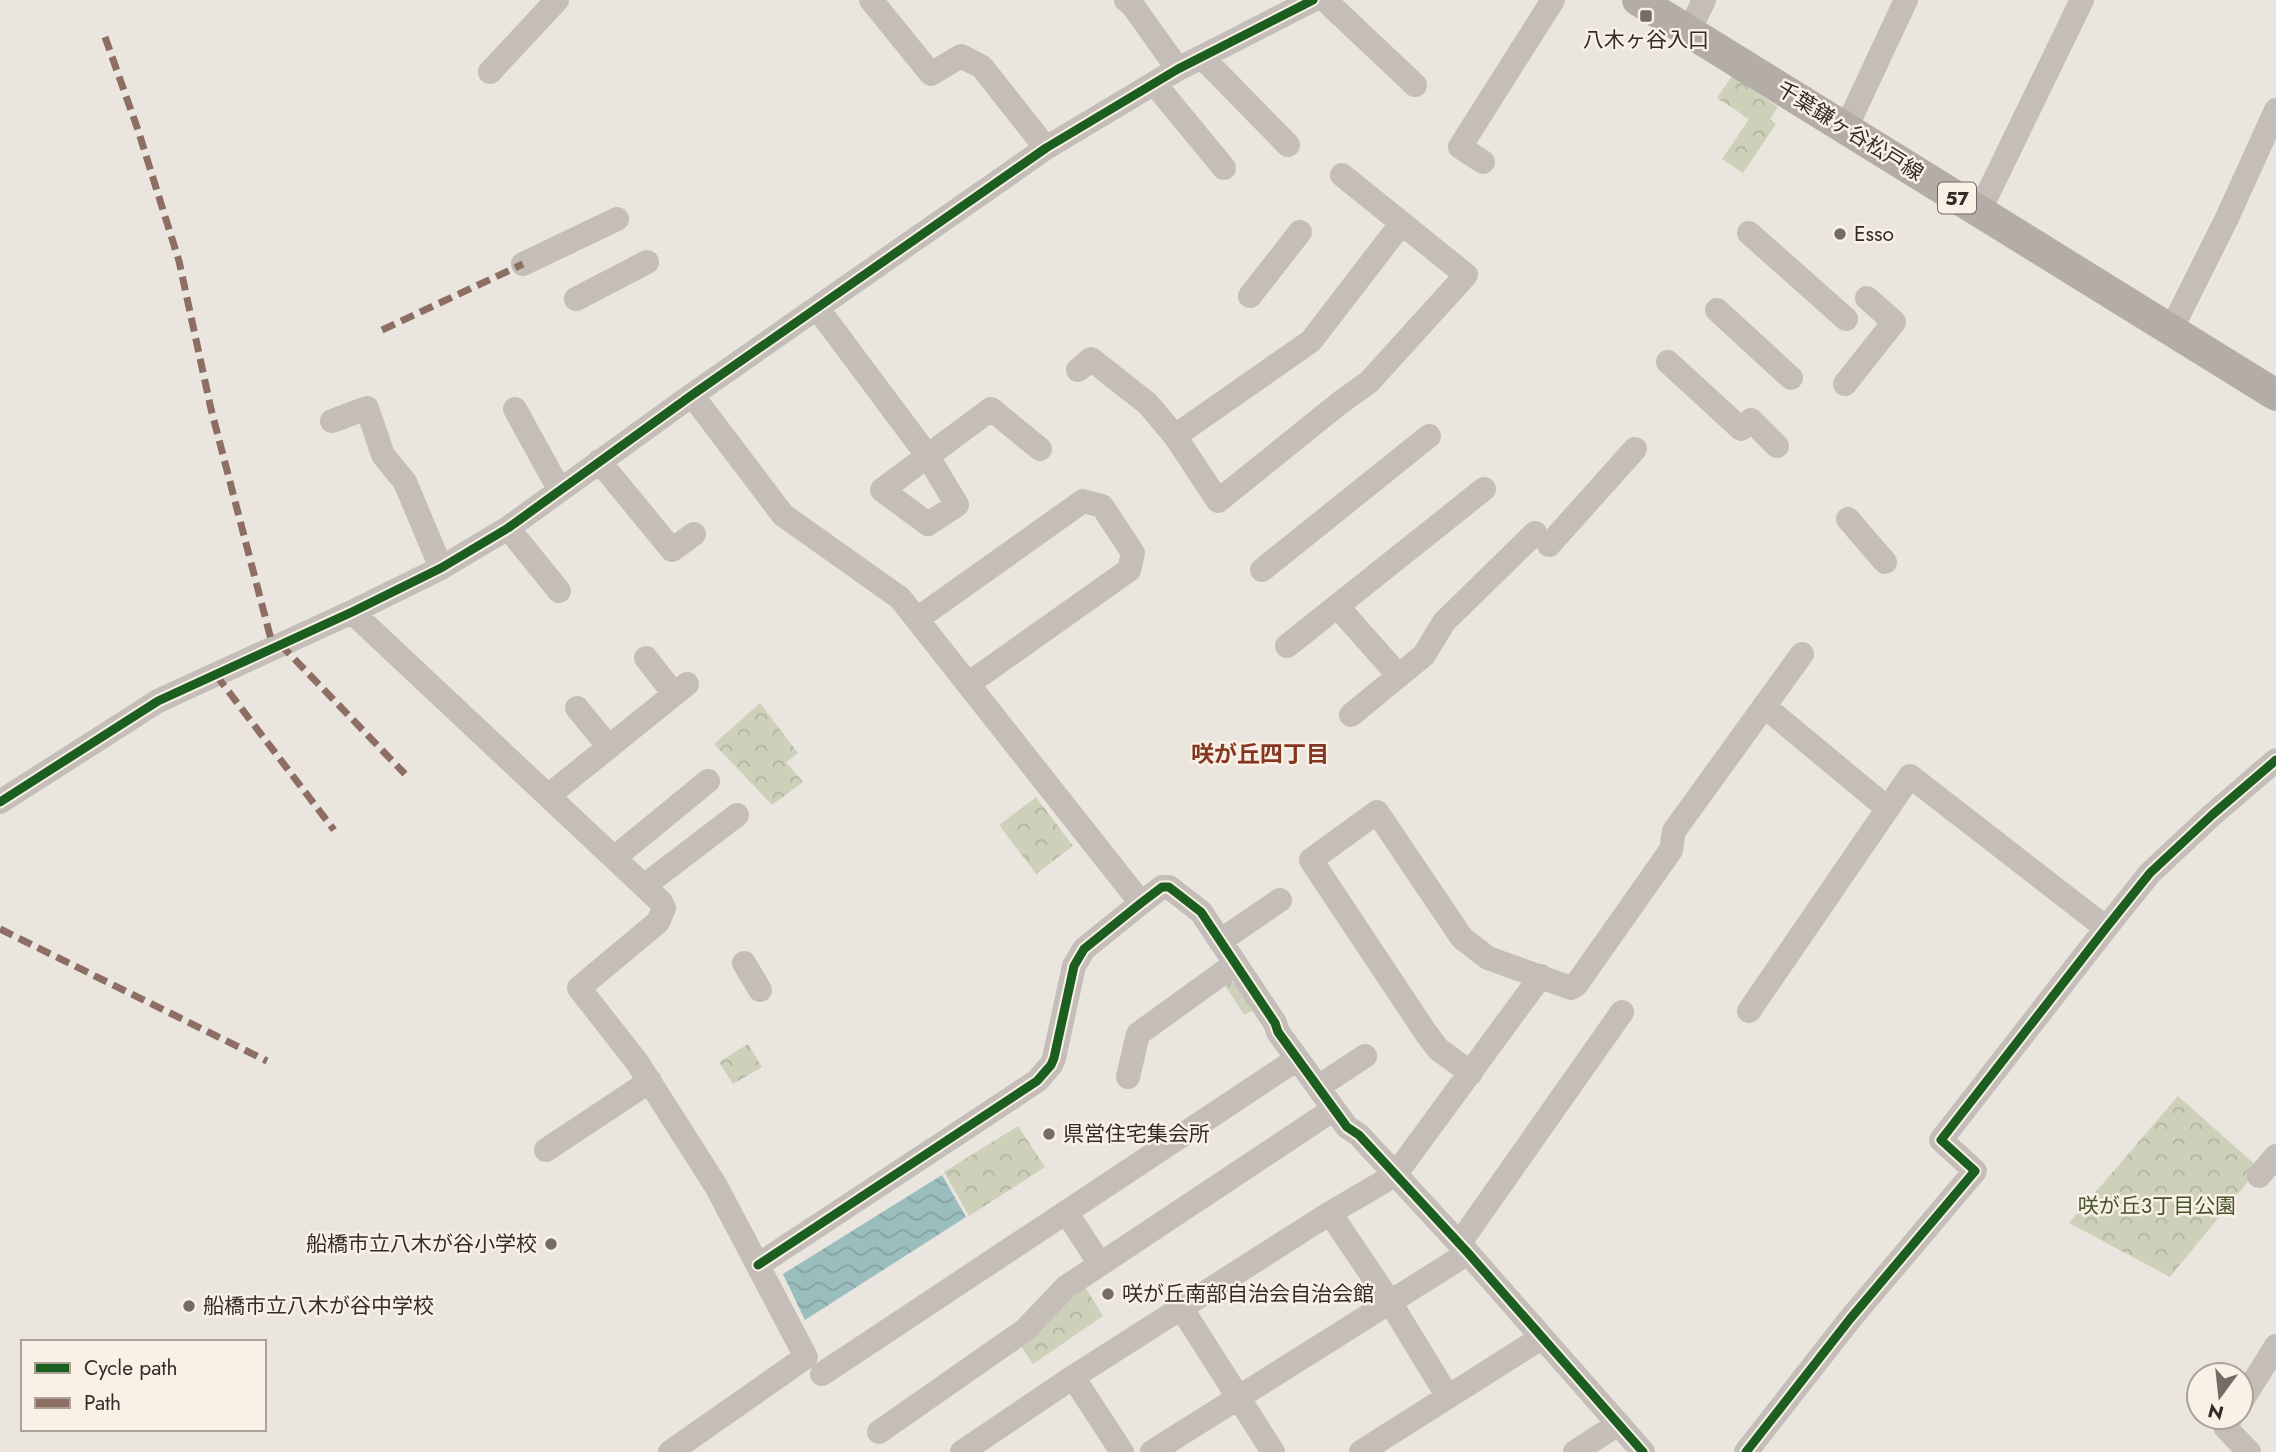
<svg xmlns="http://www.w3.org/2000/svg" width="2276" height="1452" viewBox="0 0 2276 1452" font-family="Jost,'Noto Sans JP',sans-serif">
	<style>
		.park { fill: url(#park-crowns) }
		.water { fill: url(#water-waves) }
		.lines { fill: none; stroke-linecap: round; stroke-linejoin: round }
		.minor { stroke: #c4bdb8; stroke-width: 24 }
		.major { stroke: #b3aca7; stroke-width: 32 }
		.quiet { stroke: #8d6e63; stroke-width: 7; stroke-dasharray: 14 7; stroke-linecap: butt }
		.cycleway-casing { stroke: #f9f0e6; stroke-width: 13 }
		.cycleway { stroke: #1b5e20; stroke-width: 9 }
		.poi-dot { fill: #756c67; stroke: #f9f0e6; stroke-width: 2.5 }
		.labels { text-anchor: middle; stroke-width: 5; stroke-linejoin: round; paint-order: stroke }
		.shield { fill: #f9f0e6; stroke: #706660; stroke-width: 2 }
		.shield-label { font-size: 19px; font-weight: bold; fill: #352b27 }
		.poi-label { font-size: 21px; fill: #352b27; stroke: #f9f0e6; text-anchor: start }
		.street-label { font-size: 21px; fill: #352b27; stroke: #f9f0e6 }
		.park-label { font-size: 21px; fill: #45532a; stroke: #f9f0e6 }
		.neighbourhood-label { font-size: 23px; font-weight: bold; fill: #843620; stroke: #f9f0e6 }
	</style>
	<defs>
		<pattern id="park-crowns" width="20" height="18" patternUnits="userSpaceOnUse" patternTransform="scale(1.75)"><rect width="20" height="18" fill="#cdd1b9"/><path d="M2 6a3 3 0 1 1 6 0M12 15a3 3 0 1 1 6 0" fill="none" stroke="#b1b49f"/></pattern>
		<pattern id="water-waves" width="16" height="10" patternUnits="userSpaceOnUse" patternTransform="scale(1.75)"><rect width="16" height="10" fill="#9abebd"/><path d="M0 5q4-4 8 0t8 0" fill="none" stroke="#85a3a2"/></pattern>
	</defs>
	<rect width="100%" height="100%" fill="#ebe5df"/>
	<path class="park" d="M1732,76L1778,107L1770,119L1776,124L1743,173L1722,159L1749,119L1717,98Z
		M760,703L798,753L786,762L803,782L772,805L714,744Z
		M1036,797L1073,846L1036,874L999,825Z
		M1231,982L1242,987L1256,1009L1244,1015L1225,985Z
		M748,1044L762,1067L733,1084L719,1062Z
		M2178,1096L2259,1168L2170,1277L2069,1223Z
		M1018,1126L1045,1167L969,1216L944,1172Z
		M1084,1285L1103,1316L1033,1364L1020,1345Z"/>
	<path class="water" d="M942,1175L966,1217L805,1320L783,1274Z"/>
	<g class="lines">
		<path class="minor" d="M871,0L931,74L961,56L982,67L1046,148
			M1126,0L1133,6L1178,69
			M1325,0L1415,85
			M1689,31L1704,0
			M1202,57L1288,145
			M490,72L557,0
			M1154,83L1224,168
			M1846,128L1906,0
			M1483,162L1460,147L1553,0
			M1979,212L2082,0
			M1749,233L1846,319
			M523,264L617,219
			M1250,296L1300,232
			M576,299L647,262
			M818,309L927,455L957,505L928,524L882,490L991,409L1040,449
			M1717,310L1791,378
			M2171,330L2227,218L2276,110
			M1668,362L1741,429
			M1078,370L1091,359L1148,404L1175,436L1218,501L1341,402L1369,382L1466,275L1342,175
			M1845,384L1894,322L1867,298
			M692,395L783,515L900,598L1141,903
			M515,409L559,489
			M1751,420L1777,446
			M332,421L367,408L383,455L405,482L441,568
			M1175,436L1311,341L1401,224
			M599,461L672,550L694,534
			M1848,519L1885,562
			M508,528L559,591
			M1549,545L1635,449
			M1262,570L1429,436
			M1337,606L1399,676
			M352,612L661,902L664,908L658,922L579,988L637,1062L716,1186L806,1357L670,1452
			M917,619L1083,501L1102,506L1133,553L1129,570L968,684
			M1287,646L1484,489
			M646,658L674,694
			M1764,706L1887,808
			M577,708L609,747
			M1351,715L1424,655L1444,622L1535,533
			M548,796L687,684
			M0,802L158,701L352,612L441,568L508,528L692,395L1046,148L1178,69L1313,0
			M614,858L708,781
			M644,886L737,815
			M1220,941L1280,900
			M744,963L760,990
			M1749,1011L1910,776L2106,928
			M1471,1073L1438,1049L1426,1033L1311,860L1377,812L1462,938L1488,958L1571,988L1576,985L1671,850L1674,831L1802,654
			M1128,1077L1138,1034L1235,964
			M1318,1087L1365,1056
			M546,1150L650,1081
			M2259,1176L2276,1156
			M1066,1212L1100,1264
			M1330,1213L1390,1302L1448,1397
			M1459,1244L1622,1012
			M758,1265L1037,1081L1051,1065L1054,1058L1074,966L1084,949L1141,903L1162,887H1169L1201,912L1275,1023L1278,1032L1347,1127L1359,1135L1468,1253L1643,1452
			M1182,1309L1273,1452
			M822,1374L1297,1059
			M1073,1377L1122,1452
			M2241,1402L2276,1346
			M2231,1417L2225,1427L2249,1452
			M879,1432L1025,1330L1066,1287L1334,1109
			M962,1452L1073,1377L1330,1213L1395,1175L1541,976
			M1152,1452L1468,1253
			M1361,1452L1541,1338
			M1575,1452L1618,1424
			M1746,1452L1850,1319L1975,1171L1941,1140L2106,928L2150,873L2212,815L2276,760"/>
		<path class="major" d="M1638,0L2276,395"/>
		<path class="quiet" d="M105,37L138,130L179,261L211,409L273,647
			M382,330L523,264
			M280,644L405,774
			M216,675L334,830
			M0,929L267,1061"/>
		<g class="cycleway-casing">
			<path id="cycleway" d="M0,802L158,701L352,612L441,568L508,528L692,395L1046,148L1178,69L1313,0
				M758,1265L1037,1081L1051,1065L1054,1058L1074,966L1084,949L1141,903L1162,887H1169L1201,912L1275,1023L1278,1032L1347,1127L1359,1135L1468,1253L1643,1452
				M1746,1452L1850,1319L1975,1171L1941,1140L2106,928L2150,873L2212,815L2276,760"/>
		</g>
		<use href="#cycleway" class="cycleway"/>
	</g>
	<g class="poi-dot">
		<rect x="1639" y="9" width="14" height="14" rx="3.5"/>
		<circle cx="1840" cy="234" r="7"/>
		<circle cx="1049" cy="1134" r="7"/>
		<circle cx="551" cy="1244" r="7"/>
		<circle cx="1108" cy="1294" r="7"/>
		<circle cx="189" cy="1306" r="7"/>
	</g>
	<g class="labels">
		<rect class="shield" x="1938" y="182.5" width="38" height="31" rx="5"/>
		<g class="shield-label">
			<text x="1957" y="205">57</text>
		</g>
		<g class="poi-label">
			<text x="1646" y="47" text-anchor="middle">八木ヶ谷入口</text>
			<text x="1854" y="241">Esso</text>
			<text x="1063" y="1141">県営住宅集会所</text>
			<text x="537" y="1251" text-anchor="end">船橋市立八木が谷小学校</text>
			<text x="1122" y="1301">咲が丘南部自治会自治会館</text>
			<text x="203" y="1313">船橋市立八木が谷中学校</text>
		</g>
		<g class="street-label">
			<text transform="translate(1850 131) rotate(32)" y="7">千葉鎌ヶ谷松戸線</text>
		</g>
		<g class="park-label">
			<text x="2157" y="1213">咲が丘3丁目公園</text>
		</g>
		<g class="neighbourhood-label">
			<text x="1260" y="762">咲が丘四丁目</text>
		</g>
	</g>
	<rect x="21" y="1340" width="245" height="91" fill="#f9f0e6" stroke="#aba19a" stroke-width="2"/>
	<rect x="35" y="1363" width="35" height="10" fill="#1b5e20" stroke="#aba19a" stroke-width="2"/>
	<text x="84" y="1375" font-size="21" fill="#352b27">Cycle path</text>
	<rect x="35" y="1398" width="35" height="10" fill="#8d6e63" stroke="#aba19a" stroke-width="2"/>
	<text x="84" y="1410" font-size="21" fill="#352b27">Path</text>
	<g transform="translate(2220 1396) rotate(195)"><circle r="33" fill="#f9f0e6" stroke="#aba19a" stroke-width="2"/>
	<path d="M0-5L12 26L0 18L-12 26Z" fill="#756c67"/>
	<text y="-10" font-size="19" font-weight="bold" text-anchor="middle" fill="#352b27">N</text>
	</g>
</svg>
